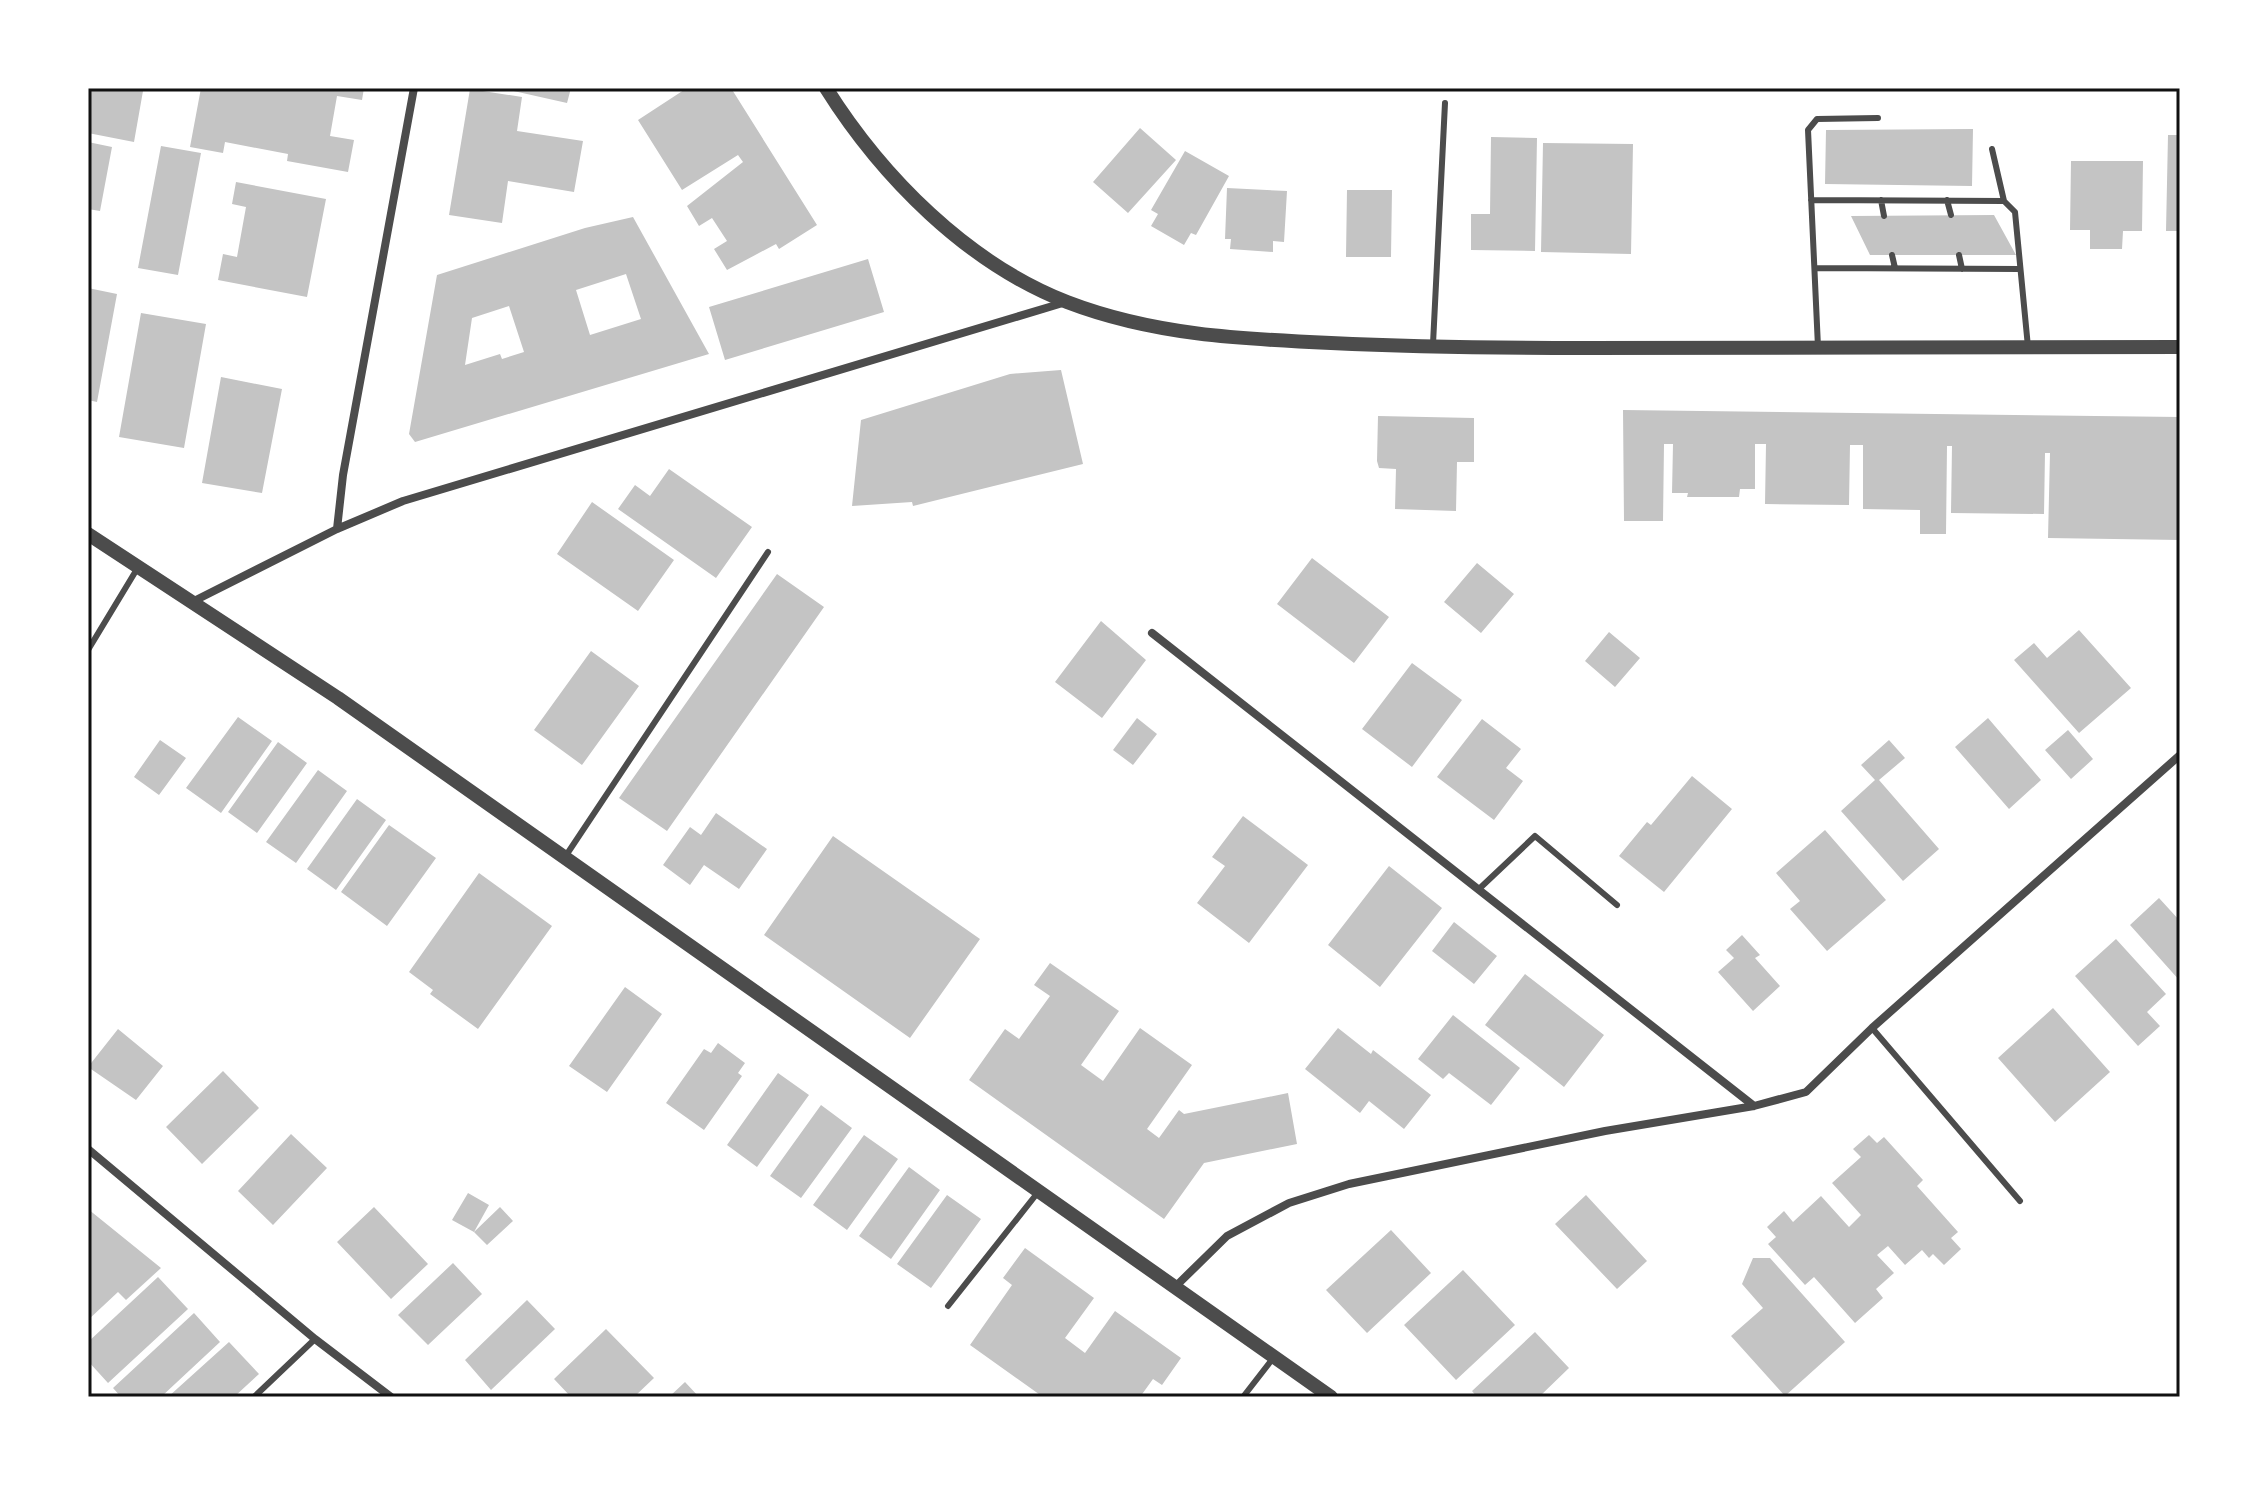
<svg xmlns="http://www.w3.org/2000/svg" width="2268" height="1485" viewBox="0 0 2268 1485" font-family="Overpass,sans-serif">
	<style>
		.building { fill: #c4c4c4; fill-rule: evenodd }
		.lines { fill: none; stroke-linecap: round; stroke-linejoin: round }
		.service { stroke: #4c4c4c; stroke-width: 6 }
		.minor { stroke: #4c4c4c; stroke-width: 8 }
		.tertiary { stroke: #4c4c4c; stroke-width: 14 }
		.neatline { fill: none; stroke: #111; stroke-width: 3 }
	</style>
	<rect width="100%" height="100%" fill="#fff"/>
	<path class="building" d="M88,88L143,91L134,142L88,133Z
		M201,88H364L362,100L337,96L330,136L354,140L348,172L287,161L288,154L225,142L223,153L190,147Z
		M500,88H571L567,103Z
		M687,88H731L817,225L779,249L776,244L727,270L714,249L727,241L712,218L699,226L687,206L743,162L738,155L682,190L638,120Z
		M470,89L522,97L517,131L583,141L574,192L508,181L502,223L449,215Z
		M1140,128L1176,160L1128,213L1093,182Z
		M1973,129L1972,186L1825,184L1826,130Z
		M2168,135H2180V231H2166Z
		M1491,137L1537,138L1535,251L1471,250V214H1490Z
		M88,142L112,147L100,211L88,209Z
		M1543,143L1633,144L1631,254L1541,252Z
		M161,146L201,153L178,275L138,268Z
		M1185,151L1229,176L1196,235L1191,233L1184,245L1151,226L1158,214L1151,210Z
		M2071,161H2143L2142,231H2123L2122,249H2090V230H2070Z
		M236,182L326,199L307,297L218,280L223,254L237,257L246,207L232,204Z
		M1227,188L1287,191L1284,242L1273,241V252L1230,249L1231,239H1225Z
		M1347,190H1392L1391,257H1346Z
		M1994,215L2016,255H1870L1851,216Z
		M633,217L709,354L415,442L409,434L437,275L585,228ZM626,274L641,319L590,335L576,290ZM509,306L524,352L502,359L500,354L465,365L472,318Z
		M868,259L884,312L725,360L709,307Z
		M88,288L117,294L97,402L88,400Z
		M141,313L206,324L184,448L119,437Z
		M1061,370L1083,464L913,506L912,502L852,506L861,420L1010,374Z
		M221,377L282,389L262,493L202,483Z
		M1623,410L2180,417V540L2048,538L2050,453H2045L2044,514L1951,513L1952,446H1947L1946,534H1920V510L1863,509V445H1850L1849,505L1765,504L1766,444H1755V489H1740L1739,497H1687L1688,493H1672L1673,444H1664L1663,521H1624Z
		M1378,416L1474,418V462H1457L1456,511L1395,509L1396,469L1379,468L1377,461Z
		M669,469L752,527L716,578L618,509L635,485L650,496Z
		M592,502L674,560L638,611L557,554Z
		M1312,558L1389,617L1354,663L1277,604Z
		M1477,563L1514,594L1481,633L1444,602Z
		M777,574L824,607L667,831L619,798Z
		M1101,621L1146,660L1102,718L1055,682Z
		M2079,630L2131,688L2079,733L2014,660L2034,643L2047,658Z
		M1609,632L1640,658L1615,687L1585,661Z
		M591,651L639,686L582,765L534,730Z
		M1412,663L1462,700L1412,767L1362,729Z
		M238,717L272,741L221,813L186,788Z
		M1137,718L1157,734L1133,765L1113,750Z
		M1988,718L2041,780L2009,809L1955,747Z
		M1482,719L1521,749L1506,768L1523,781L1494,820L1437,777Z
		M2068,730L2093,759L2071,779L2045,750Z
		M160,740L186,758L159,795L134,777Z
		M1889,740L1905,758L1879,780L1939,849L1903,881L1841,811L1875,780L1861,765Z
		M278,742L307,763L257,833L228,812Z
		M318,770L347,791L296,863L266,842Z
		M1692,776L1732,809L1664,892L1619,856L1647,822L1651,825Z
		M357,799L386,820L336,890L307,869Z
		M716,813L767,849L739,889L704,865L690,885L663,865L690,827L701,835Z
		M1243,816L1308,865L1249,943L1197,903L1225,866L1212,857Z
		M389,825L436,858L387,926L341,892Z
		M1825,830L1886,900L1827,951L1790,909L1800,901L1776,873Z
		M833,836L980,939L910,1038L764,935Z
		M1389,866L1442,908L1380,987L1328,945Z
		M479,873L552,926L478,1029L430,994L433,990L409,972Z
		M2159,898L2180,921V981L2130,925Z
		M1454,922L1497,956L1474,984L1432,951Z
		M1742,935L1760,955L1755,958L1780,986L1753,1011L1718,972L1734,958L1726,950Z
		M2116,939L2166,994L2147,1012L2160,1026L2138,1046L2075,976Z
		M1050,963L1119,1011L1081,1065L1103,1081L1140,1028L1192,1065L1147,1129L1159,1138L1179,1110L1184,1114L1288,1093L1297,1144L1204,1163L1164,1219L969,1080L1005,1029L1019,1039L1050,996L1034,985Z
		M1525,974L1604,1035L1564,1087L1485,1025Z
		M625,987L662,1014L607,1092L569,1066Z
		M2053,1008L2110,1072L2055,1122L1998,1058Z
		M1453,1015L1520,1068L1491,1105L1449,1073L1443,1079L1418,1059Z
		M1338,1028L1371,1054L1373,1050L1431,1095L1404,1129L1369,1101L1360,1113L1305,1069Z
		M118,1029L163,1066L136,1100L88,1067Z
		M718,1043L745,1063L738,1073L742,1076L704,1130L666,1103L704,1049L711,1053Z
		M223,1071L259,1108L202,1164L166,1127Z
		M778,1073L809,1095L757,1167L727,1145Z
		M821,1105L852,1128L801,1198L770,1176Z
		M291,1134L327,1168L273,1225L238,1191Z
		M864,1135L898,1159L847,1230L813,1205Z
		M1869,1135L1877,1143L1884,1137L1923,1180L1917,1186L1958,1232L1951,1238L1961,1249L1944,1265L1933,1254L1929,1258L1922,1250L1905,1265L1888,1246L1877,1255L1894,1273L1876,1289L1883,1298L1855,1323L1814,1277L1805,1285L1768,1244L1776,1237L1767,1227L1784,1211L1793,1222L1821,1196L1849,1227L1861,1215L1832,1183L1861,1157L1853,1149Z
		M909,1167L940,1190L891,1259L859,1236Z
		M468,1193L489,1205L474,1232L452,1220Z
		M947,1195L981,1219L931,1288L897,1264Z
		M1586,1195L1647,1261L1617,1289L1555,1224Z
		M374,1207L428,1264L391,1299L337,1242Z
		M500,1207L513,1221L487,1245L474,1232Z
		M88,1209L161,1268L126,1300L118,1292L88,1320Z
		M1391,1230L1431,1273L1367,1333L1326,1290Z
		M1025,1248L1094,1298L1065,1338L1085,1353L1115,1311L1181,1358L1162,1385L1153,1379L1140,1397H1043L970,1345L1012,1285L1003,1278Z
		M1753,1258H1770L1845,1342L1785,1396L1731,1336L1763,1308L1742,1284Z
		M453,1263L482,1294L428,1345L398,1315Z
		M1463,1270L1515,1325L1456,1380L1404,1325Z
		M158,1277L188,1309L108,1383L88,1361V1342Z
		M527,1300L555,1329L491,1390L465,1360Z
		M194,1313L220,1342L161,1397H121L113,1388Z
		M606,1329L654,1378L634,1397H571L554,1379Z
		M1535,1332L1569,1368L1539,1397H1477L1472,1391Z
		M229,1342L259,1374L234,1397H168Z
		M685,1382L699,1397H669Z"/>
	<g class="lines">
		<path class="service" d="M1992,149L2004,201
			M1811,200L2004,201L2015,212L2028,347
			M1881,200L1884,216
			M1947,200L1951,215
			M1892,255L1895,268
			M1959,255L1962,269
			M1817,268L2020,269
			M1433,344L1445,103
			M1818,347L1808,130L1817,119L1878,118
			M88,650L137,569
			M565,857L768,552
			M1479,889L1535,836L1617,905
			M1872,1028L2020,1201
			M948,1306L1039,1191
			M254,1397L315,1339
			M1243,1397L1274,1357"/>
		<path class="minor" d="M337,529L343,475L414,88
			M194,601L337,529L403,501L1066,302
			M1152,633L1754,1106
			M88,1149L315,1339L391,1397
			M1175,1287L1227,1236L1289,1203L1349,1184L1605,1131L1754,1106L1806,1092L1872,1028L2180,755"/>
		<path class="tertiary" d="M826,88C882,177 967,263 1067,302C1153,335 1240,339 1331,343C1415,347 1500,348 1585,348C1783,347 1982,348 2180,347
			M88,534L338,698L1331,1397"/>
	</g>
	<rect width="2268" height="1485" fill="none" stroke="#ffffff" stroke-width="180"/>
	<rect x="90" y="90" width="2088" height="1305" class="neatline"/>
</svg>
